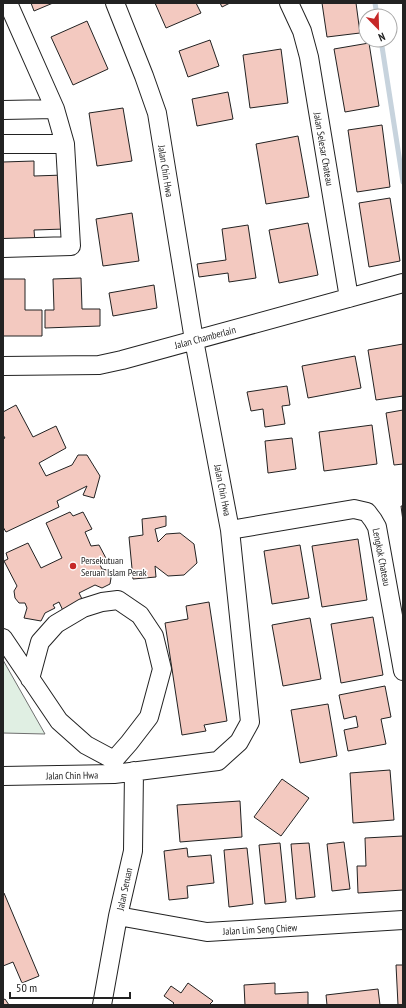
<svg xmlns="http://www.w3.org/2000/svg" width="406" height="1008" viewBox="0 0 406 1008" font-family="'PT Sans Narrow',sans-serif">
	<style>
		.green { fill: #e0efe3; stroke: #6f6f6f }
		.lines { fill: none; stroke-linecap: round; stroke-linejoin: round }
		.stream { stroke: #c7d3dd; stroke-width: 5 }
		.building { fill: #f3c9c0; stroke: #222 }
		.minor-casing { stroke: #222; stroke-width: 20 }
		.minor { stroke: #fff; stroke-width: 18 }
		.poi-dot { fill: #c62828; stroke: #fff; stroke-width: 1.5 }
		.labels { text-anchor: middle; stroke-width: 3; stroke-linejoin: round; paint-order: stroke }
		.street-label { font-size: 10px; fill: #222; stroke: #fff }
		.poi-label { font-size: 10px; fill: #222; stroke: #fff; text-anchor: start }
	</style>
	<rect width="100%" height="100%" fill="#fff"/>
	<path class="green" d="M3,660L45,734L3,733Z"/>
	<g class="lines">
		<path class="stream" d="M375,3L377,16
			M381,40L403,182"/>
	</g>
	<path class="building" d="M31,3H53L34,11Z
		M155,3H196L201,13L166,28Z
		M220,3H230L222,7Z
		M322,3H356L360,33L327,37Z
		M87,21L108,69L73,85L51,37Z
		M210,40L219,66L188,77L179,51Z
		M369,43L379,106L345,112L334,49Z
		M281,49L288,103L250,108L243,55Z
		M228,92L233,119L197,126L192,99Z
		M123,108L132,161L97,166L89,113Z
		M382,125L390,187L357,192L348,130Z
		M298,136L309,197L266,204L256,144Z
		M34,161V176L64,175L65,229L34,230L35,242H3V162Z
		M390,198L400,261L369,267L359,203Z
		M132,213L139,261L103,266L96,219Z
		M308,223L318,275L279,283L269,230Z
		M248,225L256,278L229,282L228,273L199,277L197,264L226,260L222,229Z
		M81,278L82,309H100V326L45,328V310H54L53,279Z
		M3,279H25V310H42V336H3Z
		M154,285L157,308L113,316L109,293Z
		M403,344V396L376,400L368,350Z
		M355,356L361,388L308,398L302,366Z
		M287,386L290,405L282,406L285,424L265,427L263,409L251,411L247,392Z
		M16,405L33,437L56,426L66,448L39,463L46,476L72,465L78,455H87L100,476L94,498L83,495L87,486L57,501L59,507L6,532L3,527V439L5,438L3,435V412Z
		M403,410V464L394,465L386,413Z
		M372,425L377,464L324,471L319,432Z
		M292,438L296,469L268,473L265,441Z
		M401,506H403V521Z
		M70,512L73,516L83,512L92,529L85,532L91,546L99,545L108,562L100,565L102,569L107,570L111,578L110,584L102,588L95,585L79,593L85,605L65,615L59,602L53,605L55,608L45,613L41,621L24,618L27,608L25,603H19L15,598L14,591L17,586L4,561L8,559L6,553L28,543L41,568L62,558L46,523Z
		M166,516V526L155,529L158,542L166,534L180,533L194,544L197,563L184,575L168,576L155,566L156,577L133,579L129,537L143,535L142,519Z
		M358,539L367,600L322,607L312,546Z
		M300,545L309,598L272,604L264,551Z
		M209,602L227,721L204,725L206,731L182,735L165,623L188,619L186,606Z
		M373,617L383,675L341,683L331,624Z
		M310,618L321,679L283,686L272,625Z
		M385,686L391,717L381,719L386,744L348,751L344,730L358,727L356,716L344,719L339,695Z
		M328,704L337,756L300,763L291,710Z
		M390,770L394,820L353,823L350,773Z
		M282,779L309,798L281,836L254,817Z
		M240,801L242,837L180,842L177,805Z
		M403,836V890L358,893L357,866H366L365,838Z
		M344,842L350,889L332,891L327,844Z
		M280,843L286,902L265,904L259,845Z
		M309,843L315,897L296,899L291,844Z
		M187,848L188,857L211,855L214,883L187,886L188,898L169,900L164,851Z
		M247,848L253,904L229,907L224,850Z
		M4,893L39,976L22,983L13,962L3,966V894Z
		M396,965H403V1005H398Z
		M188,983L213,1001L209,1005H172L174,1003L164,996L171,986L181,993Z
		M275,983V994L308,992V1005H245L244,985Z
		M378,989L380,1005H327L326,995Z
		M5,999L9,1005H3V1000Z"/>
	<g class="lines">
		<g class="minor-casing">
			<path id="minor" d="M289,3L302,31L309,57L349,298
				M3,110L55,109
				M3,144H65
				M3,248L71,246L65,144L55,109L8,3
				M3,366L99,365L122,360L403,283
				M230,530L354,509L367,512L373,520L377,527L403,671
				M3,638L59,721L86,745L114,760V771
				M30,679L40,642L56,624L83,608L102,602L118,600L140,615L154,636L162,669L149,717L129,743L114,760
				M3,776L114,774L218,761L239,742L250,722L230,530L194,340L157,113L144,76L115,3
				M118,916L207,932L403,920
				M102,1005L118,916L133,851L134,771"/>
		</g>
		<use href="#minor" class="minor"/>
	</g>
	<circle class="poi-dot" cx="73" cy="566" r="4"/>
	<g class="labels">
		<g class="street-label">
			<text transform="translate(324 149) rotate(80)" y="4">Jalan Selesar Chateau</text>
			<text transform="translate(166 171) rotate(81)" y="4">Jalan Chin Hwa</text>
			<text transform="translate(205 337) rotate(-15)" y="4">Jalan Chamberlain</text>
			<text transform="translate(223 490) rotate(79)" y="4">Jalan Chin Hwa</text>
			<text transform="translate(382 557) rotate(79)" y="4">Lengkok Chateau</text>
			<text transform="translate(72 775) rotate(-1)" y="4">Jalan Chin Hwa</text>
			<text transform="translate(124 889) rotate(-78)" y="4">Jalan Seruan</text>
			<text transform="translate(260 929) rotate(-3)" y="4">Jalan Lim Seng Chiew</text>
		</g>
		<g class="poi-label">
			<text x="81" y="564">Persekutuan<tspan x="81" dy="12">Seruan Islam Perak</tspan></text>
		</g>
	</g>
	<rect width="406" height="1008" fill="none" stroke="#222222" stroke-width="8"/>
	<g transform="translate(378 28) rotate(157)"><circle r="19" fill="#ffffff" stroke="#a7a7a7"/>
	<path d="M0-3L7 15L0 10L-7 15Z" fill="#c62828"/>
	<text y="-6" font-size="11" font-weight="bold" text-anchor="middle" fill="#222222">N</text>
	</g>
	<path d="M10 992v6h120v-6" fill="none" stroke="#222222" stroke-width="2"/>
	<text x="16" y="992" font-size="12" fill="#222222" stroke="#ffffff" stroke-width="3" paint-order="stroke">50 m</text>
</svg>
